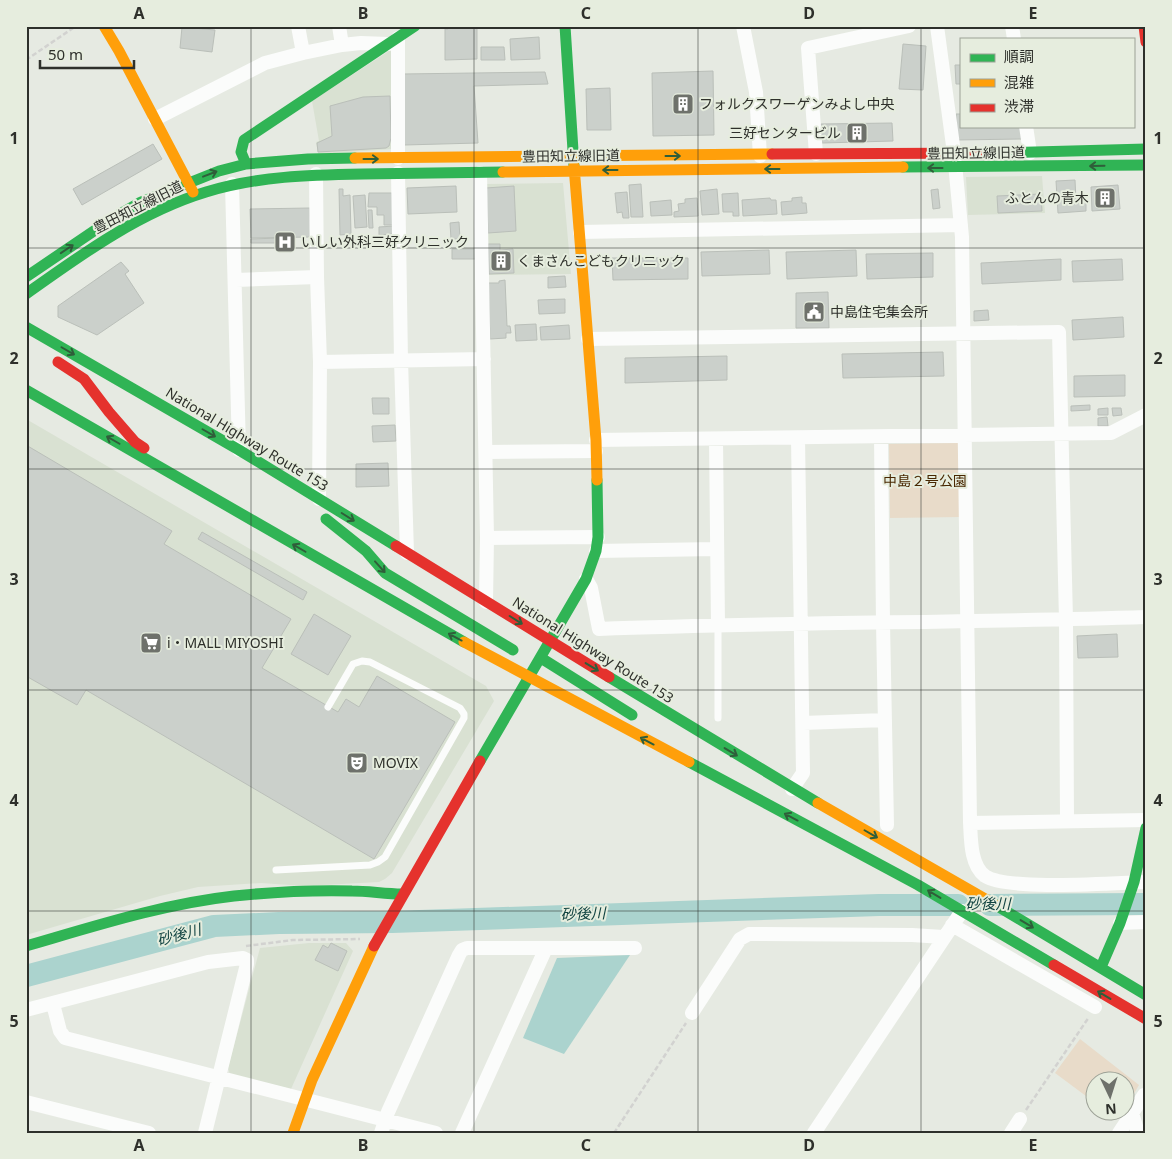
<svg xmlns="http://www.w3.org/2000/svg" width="1172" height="1159" viewBox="0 0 1172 1159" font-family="'Noto Sans','Noto Sans JP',sans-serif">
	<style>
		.built { fill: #d9e1d2 }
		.green { fill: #e8dbc9 }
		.water { fill: #abd3ce }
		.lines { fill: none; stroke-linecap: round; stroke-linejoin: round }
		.river { stroke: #abd3ce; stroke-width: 22 }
		.building { fill: #cbd0cb; stroke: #babfb9 }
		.path { stroke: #d2d2d0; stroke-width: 2.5; stroke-dasharray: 5 2.5; stroke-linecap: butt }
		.lane { stroke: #fbfcfb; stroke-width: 7 }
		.street { stroke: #fbfcfb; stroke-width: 14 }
		.fast { stroke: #30b455; stroke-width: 11 }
		.slow { stroke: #ff9f0a; stroke-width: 11 }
		.jam { stroke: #e5322d; stroke-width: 11 }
		.oneway { stroke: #2f5e3a }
		.grid { fill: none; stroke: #2e302b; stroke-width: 1; stroke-opacity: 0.55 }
		.labels { text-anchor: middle; stroke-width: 4; stroke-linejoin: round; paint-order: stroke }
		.poi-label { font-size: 14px; fill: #2e302b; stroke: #e6edde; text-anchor: start }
		.street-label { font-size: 14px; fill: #2e302b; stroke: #e6edde }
		.park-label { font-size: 14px; fill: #492802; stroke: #e6edde }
		.water-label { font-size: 15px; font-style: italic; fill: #114341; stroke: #e6edde }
		.neatline { fill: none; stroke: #2e302b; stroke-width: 2 }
		.grid-label { font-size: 16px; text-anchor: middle; font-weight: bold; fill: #2e302b }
	</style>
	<rect width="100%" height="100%" fill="#e6eae2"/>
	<path class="built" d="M392,49L393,149L318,154L316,142L319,141L312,101Z
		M1042,176L1045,213L968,215L966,177Z
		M563,183L571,274L488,275L485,184Z
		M26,419L486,686L494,701L392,873L385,879L379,882L304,886L261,883L198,887L160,896L26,935Z
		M309,943H346L353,951L291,1089L230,1075L228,1068L260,948Z"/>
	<path class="green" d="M960,443L961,517L890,518L889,444Z
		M1080,1039L1139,1085L1125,1109L1124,1082H1094V1102L1055,1073Z"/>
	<path class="water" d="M630,955L564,1054L523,1038L557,958Z"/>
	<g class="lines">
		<path class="river" d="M990,905L1146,904
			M26,976L214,926L279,923L392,922L879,905H958"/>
	</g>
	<path class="building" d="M448,26H477V59L445,60V29H448Z
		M182,27L215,30L212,52L180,48Z
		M539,37L540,59L511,60L510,39Z
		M903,44L926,46L923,90L899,89Z
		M481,47H504L505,60H481Z
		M955,65H961V84H956Z
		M713,71L714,135L653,136L652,73Z
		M545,72L548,84L474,86L478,143L404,145L403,74Z
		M610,88L611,130H587L586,89Z
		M390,96L391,138L389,146L386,148L318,152L317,143L332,136L330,106L363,97Z
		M956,114H961V126H1020L1022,139L956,140Z
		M892,123L893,141L822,143L821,124Z
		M153,144L162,159L82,205L73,189Z
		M1075,180L1076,201L1086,200V211L1058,213L1056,181Z
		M641,184L643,217H631L629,185Z
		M1118,185L1120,209L1092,211L1091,187Z
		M456,186L457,212L408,214L407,188Z
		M514,186L516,231L488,233L486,188Z
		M339,189H343V196L350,195L351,234L340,235Z
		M717,189L719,214L702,215L700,191Z
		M938,189L940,208L933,209L931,190Z
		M627,192L629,218H623L622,212L617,213L615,193Z
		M369,193H392L393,225H384V215H377V207H368Z
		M738,193L739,216H733V212H723L722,194Z
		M1041,194L1042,211L998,213L997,196Z
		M365,195L367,227L355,228L353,196Z
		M802,197V203H806L807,213L782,215L781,202L792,201V198Z
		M697,198L698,216L674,217V212L679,211L678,204L685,203V199Z
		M770,198L771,200H776L777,214L743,216L742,200Z
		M671,200L672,215L651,216L650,202Z
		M310,208L311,237L251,238L250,209Z
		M368,210H372L373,228H369Z
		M459,222L460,239H451L450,223Z
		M394,226V234L379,235V227Z
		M280,238V243H251V239Z
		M488,244H500V250L513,249L514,273L489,274Z
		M452,249H477L478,259H452Z
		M769,250L770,274L702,276L701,252Z
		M856,250L857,276L787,279L786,252Z
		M933,253V277L867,279L866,254Z
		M612,258H688V279L613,280Z
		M1061,259V280L982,284L981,263Z
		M1122,259L1123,280L1073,282L1072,261Z
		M121,262L129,271L125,274L144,303L97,335L58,317V306Z
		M565,276L566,287L548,288V277Z
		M505,280L507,326H510L511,333H506V338L490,339L488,283H499V281Z
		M828,292L829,328H796V293Z
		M565,299V313L539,314L538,300Z
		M988,310L989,320L974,321V311Z
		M1123,317L1124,337L1073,340L1072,320Z
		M536,324L537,340L516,341L515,325Z
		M569,325L570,339L541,340L540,327Z
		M943,352L944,376L843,378L842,354Z
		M727,356V380L625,383V358Z
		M1125,375V396L1074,397V376Z
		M372,398H389V414H373Z
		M1090,405V410L1071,411V406Z
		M1108,408V415H1098V409Z
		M1112,408H1121L1122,415L1113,416Z
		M1107,417L1108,426H1098V418Z
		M395,425L396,441L373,442L372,426Z
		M26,445L172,531L164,544L291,619L262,668L338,712L346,699L359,707L377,676L455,722L374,859L86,690L77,705L26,676Z
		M388,463L389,486L356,487V464Z
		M202,532L307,592L303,600L198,539Z
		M314,614L351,636L328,675L291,654Z
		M1117,634L1118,657L1078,658L1077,636Z
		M331,943L347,951L338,971L315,960L323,945L328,948Z"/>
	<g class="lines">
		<path class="path" d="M26,60L76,26
			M246,946L293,940L360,939
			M1026,1110L1089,1017
			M614,1133L686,1023"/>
		<path class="lane" d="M718,625V718
			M276,870L370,865L378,862L385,857L464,718V714L460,708L370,662L362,661L353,664L328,707"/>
		<path class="street" d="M298,26L303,53
			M743,26L756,92L760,156
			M937,26L954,153L962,237L970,822C971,838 970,865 985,876C1008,891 1115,883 1146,882
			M1012,26L1014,39
			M398,38V158
			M342,45L361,43L388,44
			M155,119L265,63L303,53L342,45L339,26
			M1026,126L1030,153
			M816,154L808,48L909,26
			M398,173L401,360L407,553
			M480,173L487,538L598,537
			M316,174L317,277
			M232,184L239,450
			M580,232L961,225
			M236,280L317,277L320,362L484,359
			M588,339L1059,332L1066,620L1067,821
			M881,437L883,623L887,825
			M596,440L1111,433L1146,415
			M716,440L718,624
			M486,452L596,451
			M319,499L320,362
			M596,551L716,549
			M586,579L591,588L599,629C781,622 963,623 1146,617
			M486,602L487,538
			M803,723L885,720
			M792,789L803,773L798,438
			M970,823L1146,820
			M1120,923L1146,922
			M952,925L1095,1007
			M53,1004L60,1031L65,1038L436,1133
			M26,1010L208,962L243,958L247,960V964L205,1133
			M692,1013L740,939L749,934L912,935L943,937
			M26,1102L149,1133
			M1132,1113L1138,1133
			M381,1133L388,1112L459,955L462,950L467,948H635
			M462,1133L546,948
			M814,1133L962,911
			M1011,1133L1020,1119
			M1119,1133L1144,1095H1146"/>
		<path class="fast" d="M565,26L574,166
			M996,153L1146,149
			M246,164L241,152L244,140L415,26
			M903,167L1146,165
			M26,277L113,218L141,202L219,171L246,164L308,159L355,158
			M26,294C82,254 140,212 206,192C258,176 310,175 363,174C410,173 457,173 503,172
			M26,327L239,450L396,546
			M26,390L464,642
			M326,519L366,551L385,573L513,650
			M541,658L632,715
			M609,677L818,803
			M480,761L586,579L596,551L598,537L597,480
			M689,762L918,885L1054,965
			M994,904L1146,995
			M26,946C95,926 163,904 234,896C273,892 313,890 352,891C369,891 385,894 402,894
			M1101,967L1120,923L1134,882L1146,828"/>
		<path class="slow" d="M104,26L119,51L193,192
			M355,158L772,154
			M574,166L596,440L597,480
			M503,172L903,167
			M464,642L689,762
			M818,803L994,904
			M293,1133L312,1080L374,946"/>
		<path class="jam" d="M1144,26L1146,42
			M772,154L996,153
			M58,362L84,379L109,412L135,442L144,448
			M396,546L609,677
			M374,946L480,761
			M1054,965L1146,1019"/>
	</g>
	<defs><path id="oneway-shaft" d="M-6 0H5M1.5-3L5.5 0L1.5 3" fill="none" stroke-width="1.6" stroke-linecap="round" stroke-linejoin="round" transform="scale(1.25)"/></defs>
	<g class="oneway">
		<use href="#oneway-shaft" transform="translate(673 156)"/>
		<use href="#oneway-shaft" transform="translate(371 159)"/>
		<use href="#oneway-shaft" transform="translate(1097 166) rotate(179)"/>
		<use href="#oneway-shaft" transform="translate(935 168) rotate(180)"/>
		<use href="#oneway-shaft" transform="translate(772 169) rotate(180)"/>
		<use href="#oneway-shaft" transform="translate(610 170) rotate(180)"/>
		<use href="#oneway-shaft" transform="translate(210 174) rotate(-21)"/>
		<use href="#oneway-shaft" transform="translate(67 249) rotate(-34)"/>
		<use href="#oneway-shaft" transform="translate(68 351) rotate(30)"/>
		<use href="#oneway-shaft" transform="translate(209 433) rotate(30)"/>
		<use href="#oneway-shaft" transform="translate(113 440) rotate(-150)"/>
		<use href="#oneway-shaft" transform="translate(348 517) rotate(32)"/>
		<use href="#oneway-shaft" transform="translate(299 548) rotate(-150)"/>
		<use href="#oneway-shaft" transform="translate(380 567) rotate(48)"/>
		<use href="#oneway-shaft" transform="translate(516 620) rotate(32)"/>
		<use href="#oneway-shaft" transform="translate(455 637) rotate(-152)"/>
		<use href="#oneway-shaft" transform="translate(592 667) rotate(31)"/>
		<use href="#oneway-shaft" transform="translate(647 741) rotate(-152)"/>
		<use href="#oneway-shaft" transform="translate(731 752) rotate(31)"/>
		<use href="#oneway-shaft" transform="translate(791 817) rotate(-152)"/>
		<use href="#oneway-shaft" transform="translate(871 834) rotate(30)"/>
		<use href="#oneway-shaft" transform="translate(934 894) rotate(-149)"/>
		<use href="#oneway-shaft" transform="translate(1027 924) rotate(31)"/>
		<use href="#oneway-shaft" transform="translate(1104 995) rotate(-149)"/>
	</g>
	<path class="grid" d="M251,26V1133M474,26V1133M698,26V1133M921,26V1133M26,248H1146M26,469H1146M26,690H1146M26,911H1146"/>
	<defs>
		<g id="building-square" transform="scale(1.125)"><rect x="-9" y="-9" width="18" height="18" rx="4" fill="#6e716b" stroke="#e6edde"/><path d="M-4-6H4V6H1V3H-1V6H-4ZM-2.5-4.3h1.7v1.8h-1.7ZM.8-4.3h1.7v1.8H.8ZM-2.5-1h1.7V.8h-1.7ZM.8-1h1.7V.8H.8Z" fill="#fff"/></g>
		<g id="hospital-square" transform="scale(1.125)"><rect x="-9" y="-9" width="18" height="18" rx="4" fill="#6e716b" stroke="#e6edde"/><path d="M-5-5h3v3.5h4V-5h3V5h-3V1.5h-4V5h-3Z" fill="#fff"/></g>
		<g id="civic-square" transform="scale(1.125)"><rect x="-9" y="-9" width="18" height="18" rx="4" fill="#6e716b" stroke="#e6edde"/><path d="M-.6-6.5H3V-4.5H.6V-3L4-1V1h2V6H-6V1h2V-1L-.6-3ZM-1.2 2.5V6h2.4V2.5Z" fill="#fff"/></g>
		<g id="supermarket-square" transform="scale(1.125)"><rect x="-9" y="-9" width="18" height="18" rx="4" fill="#6e716b" stroke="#e6edde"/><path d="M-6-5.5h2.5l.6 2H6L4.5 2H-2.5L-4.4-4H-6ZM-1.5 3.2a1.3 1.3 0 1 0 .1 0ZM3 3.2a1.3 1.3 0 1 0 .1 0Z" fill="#fff"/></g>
		<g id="theatre-square" transform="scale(1.125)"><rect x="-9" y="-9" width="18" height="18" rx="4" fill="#6e716b" stroke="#e6edde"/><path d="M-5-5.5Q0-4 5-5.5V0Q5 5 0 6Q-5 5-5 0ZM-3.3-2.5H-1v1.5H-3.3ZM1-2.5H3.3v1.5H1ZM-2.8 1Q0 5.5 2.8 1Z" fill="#fff"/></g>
	</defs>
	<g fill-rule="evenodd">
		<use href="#building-square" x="683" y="104"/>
		<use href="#building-square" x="857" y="133"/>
		<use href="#building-square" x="1105" y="198"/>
		<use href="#hospital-square" x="285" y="242"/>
		<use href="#building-square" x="501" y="261"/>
		<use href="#civic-square" x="814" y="312"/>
		<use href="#supermarket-square" x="151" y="643"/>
		<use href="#theatre-square" x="357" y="763"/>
	</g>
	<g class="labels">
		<g class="poi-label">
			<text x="699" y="109">フォルクスワーゲンみよし中央</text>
			<text x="841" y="138" text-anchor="end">三好センタービル</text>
			<text x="1089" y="203" text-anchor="end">ふとんの青木</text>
			<text x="301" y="247">いしい外科三好クリニック</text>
			<text x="517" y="266">くまさんこどもクリニック</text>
			<text x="830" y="317">中島住宅集会所</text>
			<text x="167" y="648">i・MALL MIYOSHI</text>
			<text x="373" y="768">MOVIX</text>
		</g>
		<g class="street-label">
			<text transform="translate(976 153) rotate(-1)" y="5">豊田知立線旧道</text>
			<text transform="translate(571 156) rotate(-1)" y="5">豊田知立線旧道</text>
			<text transform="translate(138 207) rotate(-27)" y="5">豊田知立線旧道</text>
			<text transform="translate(247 439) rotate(31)" y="5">National Highway Route 153</text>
			<text transform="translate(593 650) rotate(32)" y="5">National Highway Route 153</text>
		</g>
		<g class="park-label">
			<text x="925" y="486">中島２号公園</text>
		</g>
		<g class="water-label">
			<text x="988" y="909">砂後川</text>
			<text transform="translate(583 914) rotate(-2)" y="5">砂後川</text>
			<text transform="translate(179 935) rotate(-15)" y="5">砂後川</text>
		</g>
	</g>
	<rect width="1172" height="1159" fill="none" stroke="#e6edde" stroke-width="55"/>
	<rect x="960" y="38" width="175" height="90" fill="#e6edde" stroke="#9ca196"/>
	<rect x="970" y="54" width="25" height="8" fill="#30b455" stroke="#9ca196"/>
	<text x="1004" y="62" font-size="15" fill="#2e302b">順調</text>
	<rect x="970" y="79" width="25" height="8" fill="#ff9f0a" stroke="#9ca196"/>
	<text x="1004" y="88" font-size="15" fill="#2e302b">混雑</text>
	<rect x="970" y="104" width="25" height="8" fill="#e5322d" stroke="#9ca196"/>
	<text x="1004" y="112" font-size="15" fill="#2e302b">渋滞</text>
	<g transform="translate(1110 1096) rotate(176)"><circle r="24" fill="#e6edde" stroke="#9ca196"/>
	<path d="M0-4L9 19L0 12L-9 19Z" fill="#6e716b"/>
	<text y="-8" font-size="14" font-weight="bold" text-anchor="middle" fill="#2e302b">N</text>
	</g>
	<path d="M40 60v8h94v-8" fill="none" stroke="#2e302b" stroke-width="2.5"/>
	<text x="48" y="60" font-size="15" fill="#2e302b" stroke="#e6edde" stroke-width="4" paint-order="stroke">50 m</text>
	<rect x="28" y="28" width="1116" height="1104" class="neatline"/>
	<g class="grid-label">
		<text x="139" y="19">A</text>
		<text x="363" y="19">B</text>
		<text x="586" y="19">C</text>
		<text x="809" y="19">D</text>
		<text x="1033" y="19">E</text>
		<text x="14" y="144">1</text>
		<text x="1158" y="144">1</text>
		<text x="14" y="364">2</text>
		<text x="1158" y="364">2</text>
		<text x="14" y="585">3</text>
		<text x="1158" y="585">3</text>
		<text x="14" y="806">4</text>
		<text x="1158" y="806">4</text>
		<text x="14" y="1027">5</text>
		<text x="1158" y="1027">5</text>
		<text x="139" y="1151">A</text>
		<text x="363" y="1151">B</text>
		<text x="586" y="1151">C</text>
		<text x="809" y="1151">D</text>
		<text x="1033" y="1151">E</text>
	</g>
</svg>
